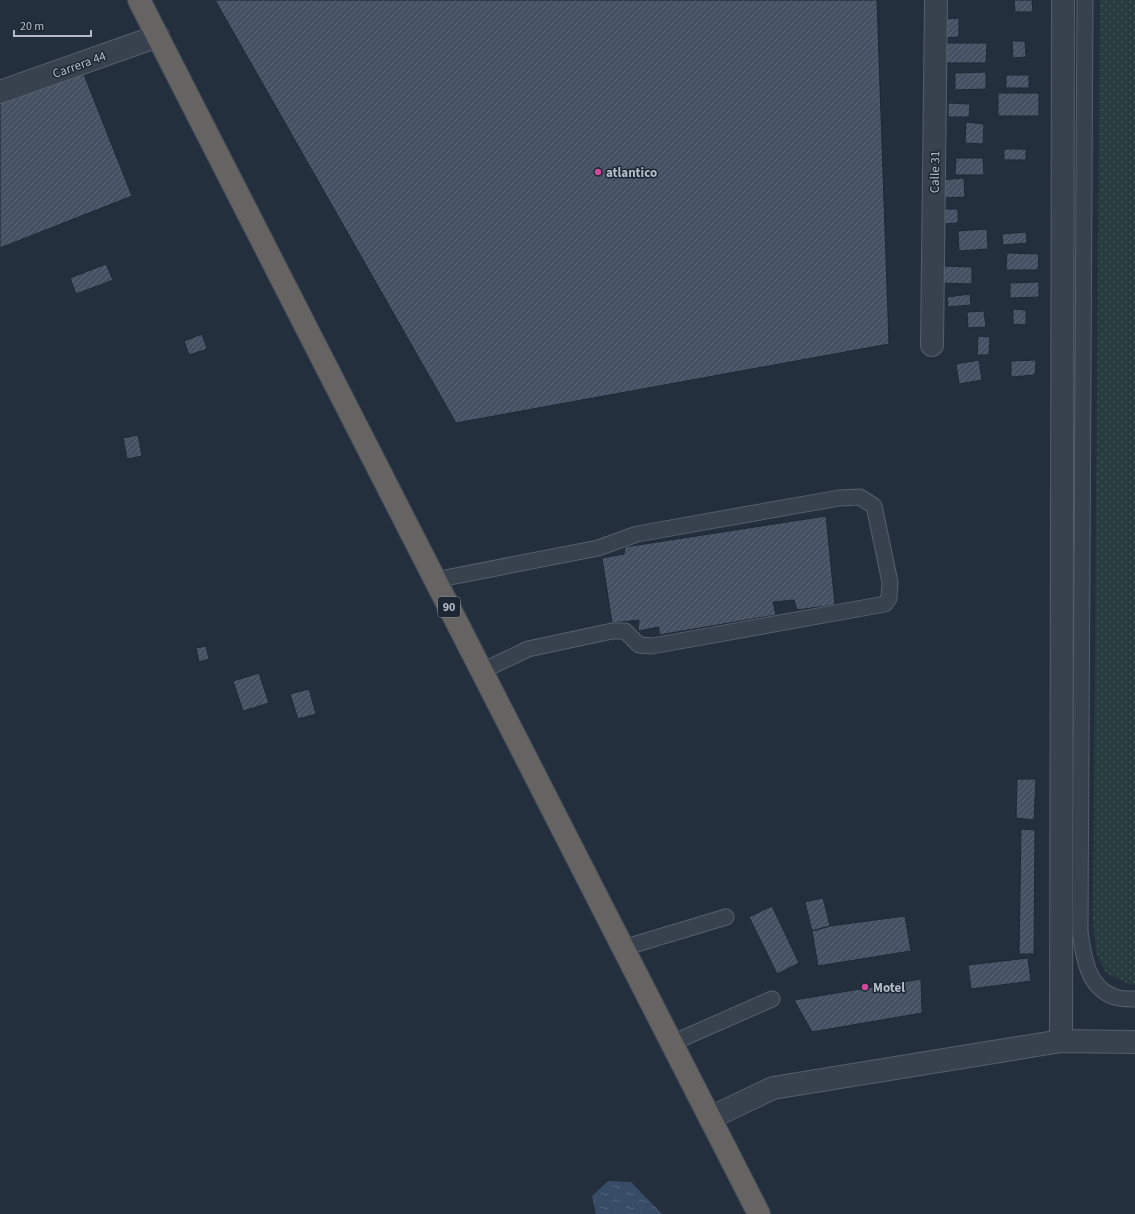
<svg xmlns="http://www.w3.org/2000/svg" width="1135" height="1214" viewBox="0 0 1135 1214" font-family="'Source Sans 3',sans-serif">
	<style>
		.grass { fill: url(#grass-dots) }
		.water { fill: url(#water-ripples) }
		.building { fill: url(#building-hatch); stroke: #1f2835 }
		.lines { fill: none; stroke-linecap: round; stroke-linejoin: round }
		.service-casing { stroke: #565f6c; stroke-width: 17 }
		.minor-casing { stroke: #565f6c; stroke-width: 24 }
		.trunk-casing { stroke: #434c59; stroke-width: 24 }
		.service { stroke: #38414e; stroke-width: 15 }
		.minor { stroke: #38414e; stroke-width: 22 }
		.trunk { stroke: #656462; stroke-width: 22 }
		.hotel-dot { fill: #d1479c; stroke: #1d2633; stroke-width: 1.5 }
		.labels { text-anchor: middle; stroke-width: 3; stroke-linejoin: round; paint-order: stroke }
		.shield { fill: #1d2633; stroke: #878f9c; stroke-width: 1 }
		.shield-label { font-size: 12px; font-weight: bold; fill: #b4bcc9 }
		.street-label { font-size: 13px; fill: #b4bcc9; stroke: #1d2633 }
		.poi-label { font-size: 13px; font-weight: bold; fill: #b4bcc9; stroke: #1d2633; text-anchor: start }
	</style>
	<defs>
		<pattern id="grass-dots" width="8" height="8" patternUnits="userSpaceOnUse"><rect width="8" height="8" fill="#263c3f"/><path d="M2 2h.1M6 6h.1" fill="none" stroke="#435659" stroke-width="1.8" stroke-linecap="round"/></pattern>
		<pattern id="water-ripples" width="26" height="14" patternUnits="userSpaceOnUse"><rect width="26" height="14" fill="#394c67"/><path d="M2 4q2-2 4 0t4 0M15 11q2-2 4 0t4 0" fill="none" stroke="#53647b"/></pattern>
		<pattern id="building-hatch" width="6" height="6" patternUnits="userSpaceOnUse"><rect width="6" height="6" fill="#455162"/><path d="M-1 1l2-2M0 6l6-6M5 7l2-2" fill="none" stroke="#5d6877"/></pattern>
	</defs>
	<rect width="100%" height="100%" fill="#242f3e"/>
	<path class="grass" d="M1100,0H1135V984H1129L1106,973L1096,952L1093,919Z"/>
	<path class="water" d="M608,1181L631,1182L662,1214H596L592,1196Z"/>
	<path class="building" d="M215,0H877L889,344L456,423Z
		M1014,0H1032L1033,12H1015Z
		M959,18V37L941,38L940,19Z
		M1012,41H1025L1026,57L1013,58Z
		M940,43H987L986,63H939Z
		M81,67L132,196L0,248V99Z
		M986,72V89L955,90V73Z
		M1006,75H1029V88H1006Z
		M998,93H1039V116H998Z
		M948,103L970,104L969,117H948Z
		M966,122L984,124L983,144L965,143Z
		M1004,149H1026V160H1004Z
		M956,158H983L984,175H955Z
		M964,178L965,197L941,198L940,180Z
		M941,209H958V223L942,224Z
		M987,229L988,249L959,251L958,231Z
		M1026,232L1027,243L1003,245L1002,234Z
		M1007,253L1039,254L1038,270H1006Z
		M106,264L113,280L76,294L70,278Z
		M943,266L972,267V284L942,283Z
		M1039,282V297L1010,298V283Z
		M970,294L971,305L948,307L947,297Z
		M1013,309L1026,310V325L1013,324Z
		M984,311L986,327L968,328L967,312Z
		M202,334L207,349L189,355L184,341Z
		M978,336L990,337L989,355H977Z
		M979,360L982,380L959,384L956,364Z
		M1036,360L1035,375L1011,377V361Z
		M138,435L142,456L127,459L123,438Z
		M826,516L835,605L797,610L794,600L773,602L776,615L659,635V627L638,631L639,620L612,623L602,558L624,554L625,547Z
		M206,646L209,659L199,662L196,648Z
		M259,673L269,703L243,711L233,681Z
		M309,689L316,714L298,719L290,694Z
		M1017,779H1036L1034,820L1016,818Z
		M1021,829L1035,830L1034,954H1019Z
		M823,898L830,926L812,931L805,902Z
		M772,906L799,963L777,974L749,917Z
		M905,916L911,951L818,966L812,931L830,926Z
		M1028,958L1031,981L971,989L968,965Z
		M921,979L922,1013L812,1032L794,1000Z"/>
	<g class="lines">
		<g class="service-casing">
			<path id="service" d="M1085,0L1080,932C1084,959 1088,991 1119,998C1124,999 1130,999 1135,999
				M435,580L598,548L637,534L839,498L860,497L874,506L890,582L889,598L885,604L652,646L639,645L625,631H612L528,649L482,671
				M623,948L726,917
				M672,1043L772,999"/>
		</g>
		<g class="minor-casing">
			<path id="minor" d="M0,92L158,36
				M932,345L936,0
				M1061,1041L1063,0
				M710,1118L773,1088L1061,1041L1135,1042"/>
		</g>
		<g class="trunk-casing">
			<path id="trunk" d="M139,0L759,1214"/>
		</g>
		<use href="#service" class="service"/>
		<use href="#minor" class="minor"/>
		<use href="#trunk" class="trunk"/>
	</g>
	<g class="hotel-dot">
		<circle cx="598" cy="172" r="4"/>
		<circle cx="865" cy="987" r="4"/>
	</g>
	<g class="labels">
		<rect class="shield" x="438" y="597" width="22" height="20" rx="3"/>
		<g class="shield-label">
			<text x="449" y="611">90</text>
		</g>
		<g class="street-label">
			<text transform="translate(79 64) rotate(-20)" y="5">Carrera 44</text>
			<text transform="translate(934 172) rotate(-89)" y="5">Calle 31</text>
		</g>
		<g class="poi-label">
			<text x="606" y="177">atlantico</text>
			<text x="873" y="992">Motel</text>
		</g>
	</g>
	<path d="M14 30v6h77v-6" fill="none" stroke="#b4bcc9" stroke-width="2"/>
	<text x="20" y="30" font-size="12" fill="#b4bcc9" stroke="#1d2633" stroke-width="3" paint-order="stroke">20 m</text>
</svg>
